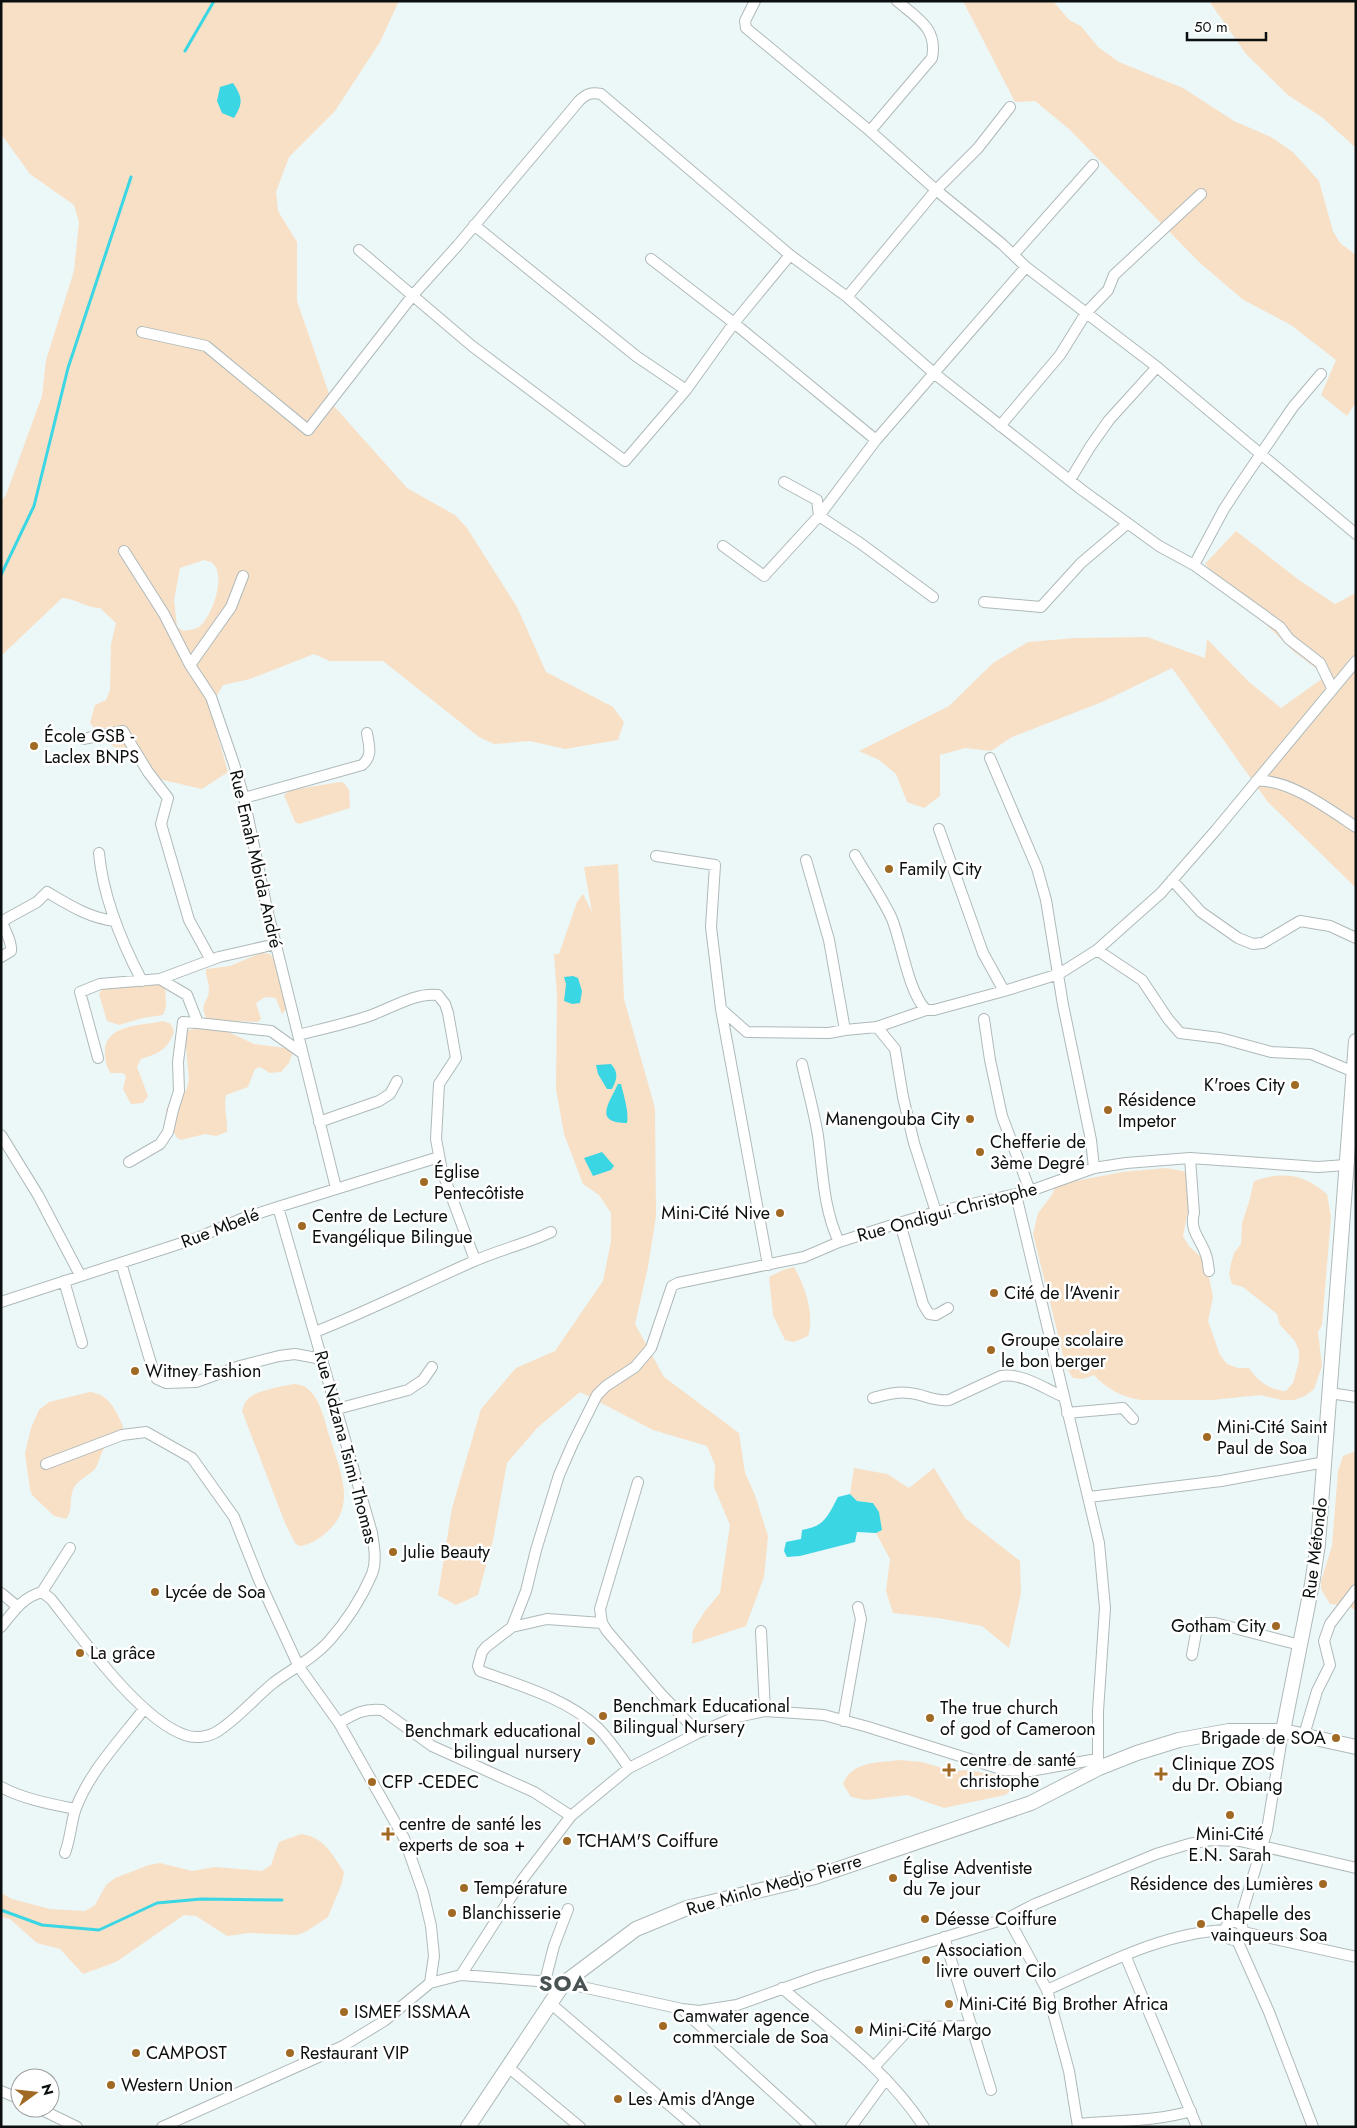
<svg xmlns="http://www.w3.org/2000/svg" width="1357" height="2128" viewBox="0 0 1357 2128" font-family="Jost,sans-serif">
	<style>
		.green { fill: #f8e0c6; fill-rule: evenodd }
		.water { fill: #3bd6e3 }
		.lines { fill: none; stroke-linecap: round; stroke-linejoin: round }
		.stream { stroke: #3bd6e3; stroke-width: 3 }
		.street-casing { stroke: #afb9ba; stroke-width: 12 }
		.secondary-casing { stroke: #afb9ba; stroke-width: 16 }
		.street { stroke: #fff; stroke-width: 10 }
		.secondary { stroke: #fff; stroke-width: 14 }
		.poi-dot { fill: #a06a24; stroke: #fff; stroke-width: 2 }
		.labels { text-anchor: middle; stroke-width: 5; stroke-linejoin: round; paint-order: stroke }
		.poi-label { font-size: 18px; fill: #0b0f0f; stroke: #fff; text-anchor: start }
		.street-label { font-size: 18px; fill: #0b0f0f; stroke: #fff }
		.district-label { font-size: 22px; font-weight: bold; letter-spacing: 1px; fill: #4a5354; stroke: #fff }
	</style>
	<rect width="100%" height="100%" fill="#ecf7f8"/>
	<path class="green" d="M1,1H399L380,42L335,111L289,157L276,192L278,211L297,242V301L333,405L407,488L455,515L467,528L517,607L546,672L613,707L624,722L618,740L565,749L530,741L494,744L479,737L383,661H330L314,654L250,679L223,685L210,708L228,772L202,789L163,780L103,739L90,723L95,705L106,700L110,690L111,644L116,623L100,608C86,608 77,599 62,598L1,656V502L6,495L42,396L46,360L74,271L79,222L74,205L30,174L1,134ZM204,560C206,561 209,561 211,562C228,573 212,617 199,627C196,629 189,630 184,631L177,627L174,600L180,568Z
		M963,1H1053L1069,20L1081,26L1098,47L1119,62L1183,88L1234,121L1271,137L1293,152L1319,181L1333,231L1340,243L1356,255V402L1347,416L1321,395L1336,360L1291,325L1242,299L1199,262L1069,129L1035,101L1015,102Z
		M1209,1H1356V148L1323,118L1288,95L1246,54Z
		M1236,531L1299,580L1335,604L1356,593V888L1267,801L1172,668L1102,702L1012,737L991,751L965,748L940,755V796L924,808L907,802L896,774L879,760L859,751L949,706L993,663L1028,642L1076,638L1147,637L1205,658L1207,639L1249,682L1281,708L1326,676L1293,651L1205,564Z
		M340,782L344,783L349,790L350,808L299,824L295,822L284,795L291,790Z
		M618,864L624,999L655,1108L656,1216L648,1267L635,1324L664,1377L739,1433L745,1473L755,1495L768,1536L764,1577L746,1626L692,1644L693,1630L705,1611L720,1593L730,1525L714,1487L715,1465L707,1446L653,1430L580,1392L537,1428L507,1463L493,1540L478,1595L456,1605L438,1595L452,1508L481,1409L516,1368L555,1351L603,1281L611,1241V1213L599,1195L583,1184L564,1134L556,1089L557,997L554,954H559L577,902L583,894L592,912L584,867Z
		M261,953L270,954L275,961L287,1008L282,1014L276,998L265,997L256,1003L261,1019L258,1022L241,1021L224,1024L207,1020C198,1001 209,1004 209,989C209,981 205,976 206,969L230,966Z
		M165,981L166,1007L163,1015L143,1018L119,1025L107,1021L99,994L103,987Z
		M163,1021L171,1024L174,1032C168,1049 158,1054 141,1059L137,1067L148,1096L143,1103L131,1104L123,1089L126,1076L123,1073H111C106,1068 106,1061 105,1055C102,1023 144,1026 163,1021Z
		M216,1026L254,1044L294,1049L289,1063L281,1072L270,1073L260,1067L255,1069L248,1087L226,1095C223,1105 228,1120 227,1132L216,1136L205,1134L181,1140L176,1137L166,1110L171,1100L186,1091L189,1080L185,1036L187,1031L198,1027Z
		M1166,1168L1188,1172L1198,1179L1190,1201L1183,1236L1189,1246L1206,1262L1213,1297L1208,1321L1220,1355L1227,1364L1238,1368H1249C1258,1382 1270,1390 1286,1391L1293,1383L1299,1362V1351L1295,1341L1280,1325L1277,1314L1243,1287L1232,1284L1229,1274L1231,1263L1234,1253L1241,1244L1242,1223L1249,1202L1254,1181C1285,1171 1303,1174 1327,1194L1331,1217L1322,1325L1318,1332L1322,1366L1314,1389L1305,1396L1294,1400H1282L1260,1395L1212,1400H1141C1124,1398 1105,1388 1094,1375L1083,1379L1073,1378L1066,1367L1033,1234L1038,1213L1052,1195L1056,1185L1122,1172Z
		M794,1267C805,1286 815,1315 808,1336L794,1342L785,1340L773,1315L769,1277L783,1270Z
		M294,1384C300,1385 304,1385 308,1389C321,1400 325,1422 330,1438C339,1468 357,1504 329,1530C321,1538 310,1545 299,1546L295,1543L285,1523L242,1411C243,1408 244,1403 247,1400C253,1391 283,1386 294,1384Z
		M90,1392C109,1394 116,1411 123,1426C123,1438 111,1441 104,1449C99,1456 99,1465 94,1470C88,1476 80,1479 75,1486C68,1496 74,1510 66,1519L54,1516L32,1495L30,1489L25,1453L31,1428L39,1410L49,1402Z
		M1356,1451V1610L1347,1606L1330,1604L1321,1589V1581L1332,1546L1338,1471L1343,1456Z
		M854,1468L887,1474L909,1488L934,1468L965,1518L1020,1561L1021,1593L1009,1648L982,1626L938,1618L893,1613L886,1591L890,1559L876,1533L882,1530L873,1503L857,1501L850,1494Z
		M899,1760L922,1762L952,1771L968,1770L1005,1777L1011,1783L1012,1790L1005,1795L944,1808L907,1795L866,1800L851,1797L843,1784C852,1761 878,1763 899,1760Z
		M301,1834C324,1837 332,1854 344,1872L342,1883L328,1917L307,1931L297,1935L249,1933L227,1936L196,1916L184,1915L116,1962L83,1974L60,1949L37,1943L10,1919L1,1917V1893L12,1899L50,1909L85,1911L95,1905L106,1885L115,1878L149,1865L160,1863L192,1871L215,1867L262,1871L271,1865L279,1842Z"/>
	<path class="water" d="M233,83C243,98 243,103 234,118L222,113L217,101L220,87Z
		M573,976L578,978L582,991L580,1003L572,1004L564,1001L566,984L564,977Z
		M611,1064C619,1073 617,1079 612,1089H607L598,1074L596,1065Z
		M618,1084H621C624,1097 629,1111 627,1123C593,1123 609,1103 618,1084Z
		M602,1152L614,1166L611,1170L593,1176L584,1158Z
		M850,1494L857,1501L873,1503L879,1512L882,1530L876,1533L857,1532L855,1542L800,1556L787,1557L784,1551L786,1542L801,1539L802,1530C825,1526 827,1517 838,1497Z"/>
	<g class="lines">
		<path class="stream" d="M185,51L214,1
			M1,575L34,506L68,368L131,177
			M1,1910L42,1925L99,1930L157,1903L201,1899L282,1900"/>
		<g class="street-casing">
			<path id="street" d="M755,1L745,21L746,28L870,131L936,190L847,297
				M1010,107L978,148L936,190L1002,244L1026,267L1157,367L1356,534
				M870,131L932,58C938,28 917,18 897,1
				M474,225L636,356L686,390
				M359,250L472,346L625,461L686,390L734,323L790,255
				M1014,254L1093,165
				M651,259L734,323L876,440
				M142,332L206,346L308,430L413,295L458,245L579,101C586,94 591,92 601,94L790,255L847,297L935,374L1082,490L1159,546L1194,565L1280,627L1289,639L1320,663L1332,688
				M1000,426L1060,355L1086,313L1108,290L1114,275L1201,194
				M1070,480L1090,447L1109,420L1157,367
				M784,482L817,500L819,516L860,543L933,597
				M723,546L764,576L819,516L876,440L1026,267
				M124,551L164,614L190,665L211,697L234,764L244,798L267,909L336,1188
				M1194,565L1224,509L1239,486L1293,407L1321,374
				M984,602L1041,607L1081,563L1127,524
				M190,665L231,607L243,576
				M83,739L123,731L148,772L168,798L161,824L189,920L211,960
				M990,758L1037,868L1046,900L1063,1005L1091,1140L1094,1168
				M1256,781C1288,778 1330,810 1356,827
				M244,798L362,765C373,756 369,746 367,733
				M939,829L983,953L1004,991
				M99,853C103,898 121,941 142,981
				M855,855C867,876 882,897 892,919C902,944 908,991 926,1010H934L1004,991L1059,974L1097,950L1161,893L1216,830L1356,661
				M656,856L715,865L711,927L721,1009L747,1032L829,1033L845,1030
				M806,860L829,940L845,1030L877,1027L926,1010
				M1172,880L1201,912L1238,938L1253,944L1263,943L1300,921L1330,926L1356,938
				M1097,950L1142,980L1168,1019L1180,1033L1220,1038L1271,1052L1311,1054L1354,1072
				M1,957L11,951C12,940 5,933 3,923L6,919L37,902L47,892C69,905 89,918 115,921
				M160,979L187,995L198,1023L271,1031L302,1053
				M721,1009L768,1265
				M984,1019L990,1060L1002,1116L1030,1191
				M877,1027L895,1049L903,1097L914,1143L936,1212
				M298,1035C322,1029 345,1024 369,1016C390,1009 415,992 438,995L445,1004L448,1013L456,1058L439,1084L436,1139L442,1171L475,1260
				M98,1058L80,992L100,984L160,979L219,957L276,944
				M802,1064C807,1087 814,1111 818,1136C823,1172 823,1208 839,1242
				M319,1122L379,1101L390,1094L397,1081
				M1,1135L38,1195L80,1275
				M1190,1158L1194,1213C1189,1231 1201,1239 1206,1255C1208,1260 1208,1266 1209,1271
				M129,1162L160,1144L168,1132L173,1110L179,1091L178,1062L183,1022L198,1023
				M1016,1195L1099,1543L1105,1608L1098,1711V1765
				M900,1223L923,1304L929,1314L936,1315L948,1308
				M121,1263L153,1370L157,1379L166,1383L196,1382L240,1366L279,1356L295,1354L322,1359
				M64,1281L82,1343
				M1,1302L197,1238L241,1219L278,1207L439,1157
				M315,1332C368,1311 420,1285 472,1262C498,1250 526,1244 551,1232
				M1330,1393L1356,1397
				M873,1398C885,1395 897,1391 909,1393C923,1394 935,1402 949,1400L1001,1376C1023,1373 1043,1388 1062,1396
				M337,1409L408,1390L423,1380L432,1367
				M1067,1413L1123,1408L1133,1419
				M46,1464L122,1435L146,1432L192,1458L234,1517L259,1580L299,1667L339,1723L404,1838L423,1892L431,1926L434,1956L430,1983
				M638,1482L600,1609L602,1623L607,1631L661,1694L698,1733
				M1089,1497L1221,1481L1325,1462
				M42,1592L51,1599C81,1637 140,1720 185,1735C195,1739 209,1737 218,1731C238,1718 254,1699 272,1684C291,1669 312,1660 329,1641C346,1622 362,1597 372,1574C377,1561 374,1546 372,1533L278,1207
				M42,1592L70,1548
				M1,1593L18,1607
				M602,1623L547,1619L512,1627L486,1647L482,1652L478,1666L480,1671C519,1685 568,1699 598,1728C610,1740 619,1754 629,1768
				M1,1627C13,1612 23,1597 42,1592
				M512,1627L526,1591L536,1550L559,1475L573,1443L597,1395L606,1386L635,1367L651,1348L672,1286L678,1283L804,1257L839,1242L886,1227L936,1212L1030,1191L1094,1168L1126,1163L1190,1158L1318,1167L1346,1165
				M761,1631L765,1711
				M1192,1655L1196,1633L1204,1623H1215L1300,1645
				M843,1721L861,1619L858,1607
				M339,1723C354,1714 364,1708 382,1710L432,1746L534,1792L571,1816
				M1304,1735L1317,1691L1330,1665L1324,1641L1330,1624L1356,1590
				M1,1787C23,1799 51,1804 75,1809
				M65,1853C71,1837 71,1821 76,1808C90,1771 121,1739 144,1709
				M1008,1918L1047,1990L1069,2071L1078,2127
				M1225 1931a9 9 0 1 1 18 0a9 9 0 1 1-18 0Z
				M1239,1923L1267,1830L1283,1731
				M1243,1932L1356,1957
				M944,1937L991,2090
				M1237,1940L1269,2012L1313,2127
				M1125,1955L1197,2127
				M461,1975L522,1880L571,1816L629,1768L698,1733L733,1718L765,1711L824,1715L868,1727L1004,1770L1030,1771L1097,1759
				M545,1981L554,1946L568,1909
				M782,1988C832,2031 888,2071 924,2127
				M1047,1990C1103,1965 1162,1933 1225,1930
				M550,2003L695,2127
				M682,2009L811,2127
				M508,2067L580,2127
				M874,2067L907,2031L915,2027L972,2026
				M1,2091L20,2099
				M38,2108L77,2127
				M1078,2124C1116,2120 1154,2122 1191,2111
				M162,2127L343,2046L384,2021L430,1983L461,1975L564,1983L682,2009L699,2011L737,2005L818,1976L1008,1918L1035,1904L1156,1854L1189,1844L1211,1840L1240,1841L1356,1868
				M851,2127L886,2079"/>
		</g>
		<g class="secondary-casing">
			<path id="secondary" d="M1283,1731L1312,1584L1318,1544L1356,1041
				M468,2127L564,1983L636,1929L687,1908L815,1877L1031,1803L1099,1768L1137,1753L1179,1740L1229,1731H1283L1356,1747"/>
		</g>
		<use href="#street" class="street"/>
		<use href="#secondary" class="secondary"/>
	</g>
	<g class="poi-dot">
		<circle cx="34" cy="746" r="5"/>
		<circle cx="889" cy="869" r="5"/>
		<circle cx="1295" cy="1085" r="5"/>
		<circle cx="1108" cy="1110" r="5"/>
		<circle cx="970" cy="1119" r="5"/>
		<circle cx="980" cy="1152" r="5"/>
		<circle cx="424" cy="1182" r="5"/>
		<circle cx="780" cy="1213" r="5"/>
		<circle cx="302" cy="1226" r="5"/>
		<circle cx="994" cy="1293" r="5"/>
		<circle cx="991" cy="1350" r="5"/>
		<circle cx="135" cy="1371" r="5"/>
		<circle cx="1207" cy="1437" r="5"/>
		<circle cx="393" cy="1552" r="5"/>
		<circle cx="155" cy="1592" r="5"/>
		<circle cx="1276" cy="1626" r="5"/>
		<circle cx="80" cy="1653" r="5"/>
		<circle cx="603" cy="1716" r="5"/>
		<circle cx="930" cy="1718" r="5"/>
		<circle cx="1336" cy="1738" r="5"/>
		<circle cx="591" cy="1741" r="5"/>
		<path d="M946.5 1762.5h5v5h5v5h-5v5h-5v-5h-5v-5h5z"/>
		<path d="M1158.5 1766.5h5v5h5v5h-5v5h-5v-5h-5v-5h5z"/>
		<circle cx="372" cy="1782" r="5"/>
		<circle cx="1230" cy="1815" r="5"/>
		<path d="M385.5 1826.5h5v5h5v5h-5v5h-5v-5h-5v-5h5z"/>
		<circle cx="567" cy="1841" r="5"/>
		<circle cx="893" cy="1878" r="5"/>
		<circle cx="1323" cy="1884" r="5"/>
		<circle cx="464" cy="1888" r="5"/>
		<circle cx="452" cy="1913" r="5"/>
		<circle cx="925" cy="1919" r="5"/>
		<circle cx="1201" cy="1924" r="5"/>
		<circle cx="926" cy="1960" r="5"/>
		<circle cx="949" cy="2004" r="5"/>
		<circle cx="344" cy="2012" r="5"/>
		<circle cx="663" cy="2026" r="5"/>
		<circle cx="859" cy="2030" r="5"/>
		<circle cx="136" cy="2053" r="5"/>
		<circle cx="290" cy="2053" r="5"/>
		<circle cx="111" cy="2085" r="5"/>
		<circle cx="618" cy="2099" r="5"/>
	</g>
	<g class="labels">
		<g class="poi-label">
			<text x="44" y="742">École GSB -<tspan x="44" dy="21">Laclex BNPS</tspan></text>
			<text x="899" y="875">Family City</text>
			<text x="1285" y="1091" text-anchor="end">K'roes City</text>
			<text x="1118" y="1106">Résidence<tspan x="1118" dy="21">Impetor</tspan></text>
			<text x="960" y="1125" text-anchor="end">Manengouba City</text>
			<text x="990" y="1148">Chefferie de<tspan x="990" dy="21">3ème Degré</tspan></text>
			<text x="434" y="1178">Église<tspan x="434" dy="21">Pentecôtiste</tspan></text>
			<text x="770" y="1219" text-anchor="end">Mini-Cité Nive</text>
			<text x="312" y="1222">Centre de Lecture<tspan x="312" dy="21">Evangélique Bilingue</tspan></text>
			<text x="1004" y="1299">Cité de l'Avenir</text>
			<text x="1001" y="1346">Groupe scolaire<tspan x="1001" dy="21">le bon berger</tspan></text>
			<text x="145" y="1377">Witney Fashion</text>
			<text x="1217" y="1433">Mini-Cité Saint<tspan x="1217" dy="21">Paul de Soa</tspan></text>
			<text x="403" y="1558">Julie Beauty</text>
			<text x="165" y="1598">Lycée de Soa</text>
			<text x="1266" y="1632" text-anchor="end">Gotham City</text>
			<text x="90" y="1659">La grâce</text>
			<text x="613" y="1712">Benchmark Educational<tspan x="613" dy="21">Bilingual Nursery</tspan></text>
			<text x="940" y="1714">The true church<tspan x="940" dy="21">of god of Cameroon</tspan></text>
			<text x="581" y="1737" text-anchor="end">Benchmark educational<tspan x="581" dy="21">bilingual nursery</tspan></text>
			<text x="1326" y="1744" text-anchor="end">Brigade de SOA</text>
			<text x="960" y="1766">centre de santé<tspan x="960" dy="21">christophe</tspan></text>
			<text x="1172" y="1770">Clinique ZOS<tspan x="1172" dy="21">du Dr. Obiang</tspan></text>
			<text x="382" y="1788">CFP -CEDEC</text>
			<text x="399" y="1830">centre de santé les<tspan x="399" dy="21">experts de soa +</tspan></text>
			<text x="1230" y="1840" text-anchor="middle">Mini-Cité<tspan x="1230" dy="21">E.N. Sarah</tspan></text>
			<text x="577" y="1847">TCHAM'S Coiffure</text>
			<text x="903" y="1874">Église Adventiste<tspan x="903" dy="21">du 7e jour</tspan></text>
			<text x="1313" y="1890" text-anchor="end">Résidence des Lumières</text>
			<text x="474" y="1894">Température</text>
			<text x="462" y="1919">Blanchisserie</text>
			<text x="1211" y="1920">Chapelle des<tspan x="1211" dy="21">vainqueurs Soa</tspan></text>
			<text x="935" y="1925">Déesse Coiffure</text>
			<text x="936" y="1956">Association<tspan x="936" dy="21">livre ouvert Cilo</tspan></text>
			<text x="959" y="2010">Mini-Cité Big Brother Africa</text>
			<text x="354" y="2018">ISMEF ISSMAA</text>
			<text x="673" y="2022">Camwater agence<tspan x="673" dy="21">commerciale de Soa</tspan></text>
			<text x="869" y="2036">Mini-Cité Margo</text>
			<text x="146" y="2059">CAMPOST</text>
			<text x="300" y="2059">Restaurant VIP</text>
			<text x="121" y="2091">Western Union</text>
			<text x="628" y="2105">Les Amis d'Ange</text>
		</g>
		<g class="street-label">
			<text transform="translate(256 859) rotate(77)" y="6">Rue Emah Mbida André</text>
			<text transform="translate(947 1212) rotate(-15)" y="6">Rue Ondigui Christophe</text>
			<text transform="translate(220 1228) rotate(-21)" y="6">Rue Mbelé</text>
			<text transform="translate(346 1447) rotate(75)" y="6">Rue Ndzana Tsimi Thomas</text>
			<text transform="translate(1315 1548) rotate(-83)" y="6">Rue Métondo</text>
			<text transform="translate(774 1885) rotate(-16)" y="6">Rue Minlo Medjo Pierre</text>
		</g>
		<g class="district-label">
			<text x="564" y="1991">SOA</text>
		</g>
	</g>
	<rect width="1357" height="2128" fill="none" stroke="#0b0f0f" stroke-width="5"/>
	<g transform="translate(35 2093) rotate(75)"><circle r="24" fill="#ffffff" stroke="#9d9f9f"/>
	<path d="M0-4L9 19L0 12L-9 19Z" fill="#a06a24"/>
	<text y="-8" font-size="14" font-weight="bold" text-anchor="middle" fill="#0b0f0f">N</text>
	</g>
	<path d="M1187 32v8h79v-8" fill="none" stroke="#0b0f0f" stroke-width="2.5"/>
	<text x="1194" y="32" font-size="15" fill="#0b0f0f" stroke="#ffffff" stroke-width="4" paint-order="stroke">50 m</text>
</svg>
